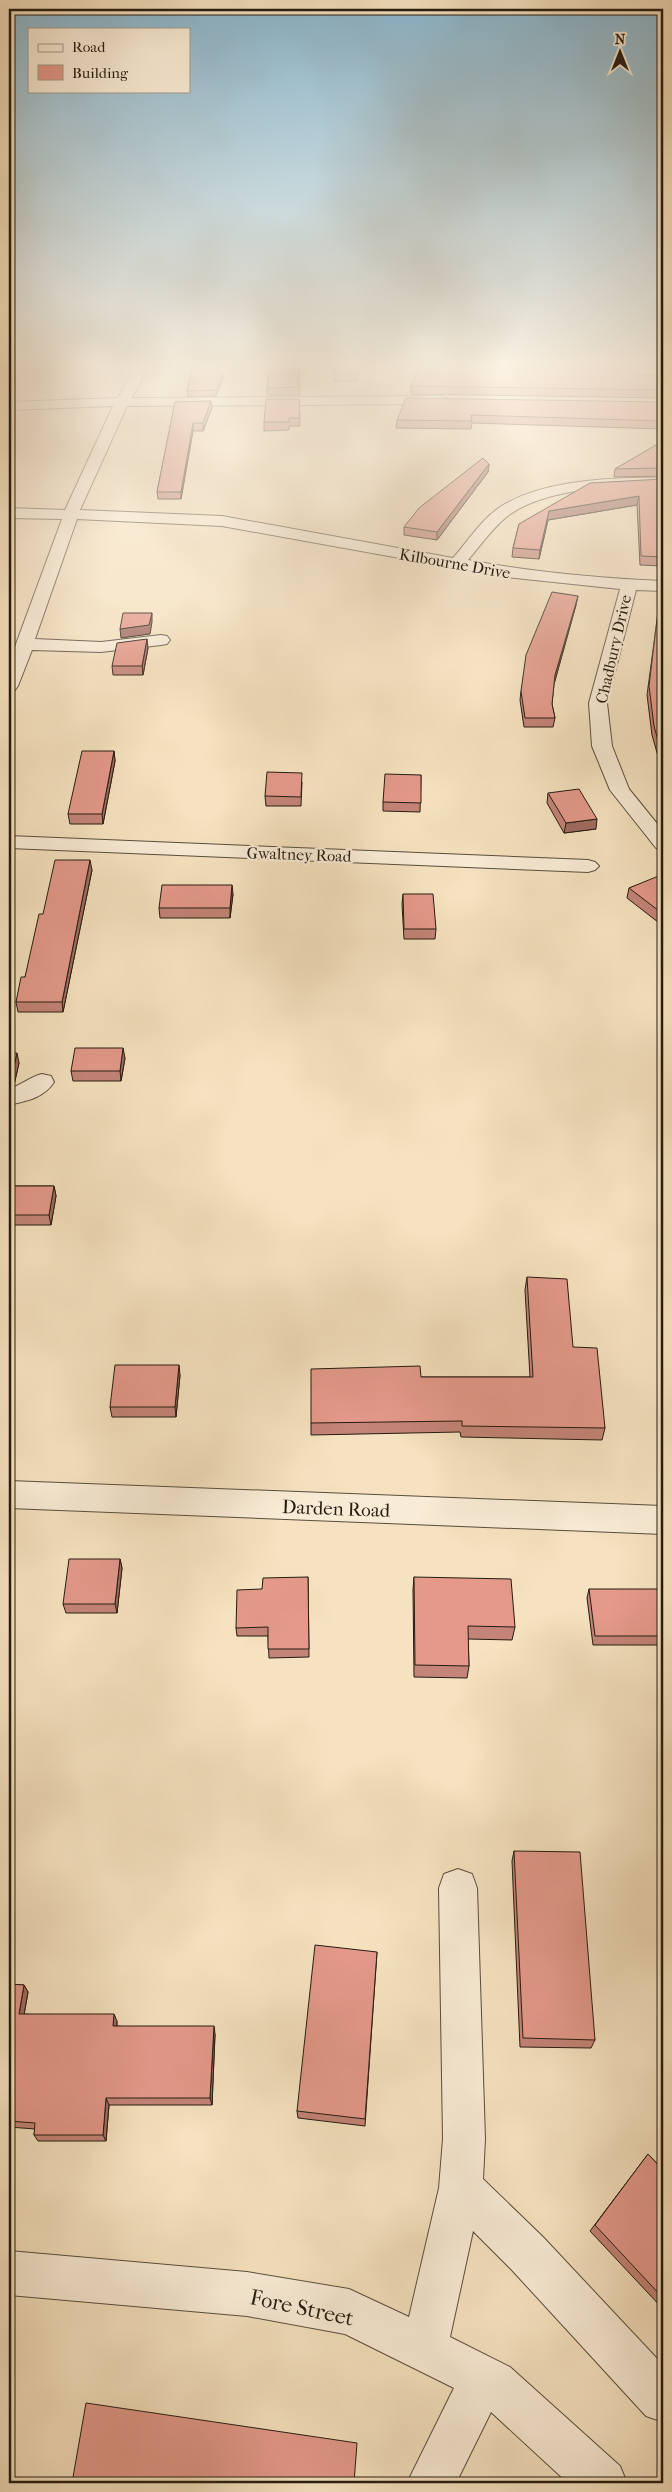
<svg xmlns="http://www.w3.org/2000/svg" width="672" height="2492" viewBox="0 0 672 2492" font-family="'IM FELL French Canon',serif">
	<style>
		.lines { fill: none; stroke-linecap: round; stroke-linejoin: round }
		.minor-casing { stroke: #584e3d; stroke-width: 2 }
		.minor { fill: #f9ecd6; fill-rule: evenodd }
		.wall { fill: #c48478; stroke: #241c11 }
		.shaded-wall { fill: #a06b61; stroke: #241c11 }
		.building { fill: #e4998b; stroke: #241c11 }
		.labels { text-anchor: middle; stroke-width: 4.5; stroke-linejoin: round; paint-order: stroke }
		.far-street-label { font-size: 16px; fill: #241c11; stroke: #f9ecd6 }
		.street-label { font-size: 19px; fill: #241c11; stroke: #f9ecd6 }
		.near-street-label { font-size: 22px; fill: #241c11; stroke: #f9ecd6 }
	</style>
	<rect width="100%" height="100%" fill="#f6e2c0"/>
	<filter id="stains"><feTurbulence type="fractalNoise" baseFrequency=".004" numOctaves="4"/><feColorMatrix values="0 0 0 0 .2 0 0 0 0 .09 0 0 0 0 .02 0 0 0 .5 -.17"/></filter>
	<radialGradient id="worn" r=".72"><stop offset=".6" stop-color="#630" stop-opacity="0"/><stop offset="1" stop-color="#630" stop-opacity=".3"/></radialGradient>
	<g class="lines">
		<g class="minor-casing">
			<path id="minor" d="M132,366H145L141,382L131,398L442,396L449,400L442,404L127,406L80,510L222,516L453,558C468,541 481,520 500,507C542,480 614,477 663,478V486C617,486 548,487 509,515C493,527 481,545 468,560C532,572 598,578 663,581V591L636,590L607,703L612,746L629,789L663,831V850L656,848L610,790L592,746L589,703L620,589L505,577L222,526L77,519L35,639L101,642L161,635L167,636L170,640L167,644L161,645L101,652L32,650L18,686L15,690L9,691V663L62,519L9,518V508L65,510L113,406L9,410V402L118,398L127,382Z
				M9,836L588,860L595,862L599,866L595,870L588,872L9,848Z
				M42,1074L51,1076L54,1082C44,1098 26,1101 9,1105V1089C21,1085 30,1077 42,1074Z
				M9,1481L663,1506V1534L9,1508Z
				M458,1869L472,1874L477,1888L485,2139L483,2179L543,2237L663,2365V2422L646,2416L511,2269L473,2231L450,2337L510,2367L620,2466L627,2483H568L491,2412L456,2483H407L454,2388L345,2334L247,2316L9,2295V2251L247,2272L349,2289L409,2317L439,2188L443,2139L439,1888L444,1874Z"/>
		</g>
		<use href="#minor" class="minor"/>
	</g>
	<path class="wall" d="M193,366H219L218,374L223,379L216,396L188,397L187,391Z
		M299,366L300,395H267V388Z
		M334,366H358V381H334Z
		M632,374L663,375V399V398L411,394V386Z
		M299,399L300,426H289V430L264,431V422Z
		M211,401L212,408L203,431H193L181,499H158L157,492L175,402Z
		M663,402V429L472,423L471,429L396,428L397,420Z
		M663,441V478V476L614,477L615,469Z
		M489,464L488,472L437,540L404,535V527Z
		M663,479V566L640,565L637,505L548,520L539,559L512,557L513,548L519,524Z
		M576,605L554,684L552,704L555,718L553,727H524L520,700L521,691Z
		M663,612V771L661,767L652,735L647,695L657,620Z
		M148,648L143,675H113L112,666Z
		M114,751L115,761L103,824H70L68,814Z
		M421,775L420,812L383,811V802Z
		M302,782L301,806H266L265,796Z
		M548,793L596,829L564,833L547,803Z
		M92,870L63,1012H18L16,1002L25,977L43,914Z
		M663,877V926L627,898L629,888Z
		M233,894L230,918H160L159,908Z
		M403,894L436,929L435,939H404L402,904Z
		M9,1053L19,1063L14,1085H9Z
		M125,1058L121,1081H73L71,1071Z
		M9,1186H54L56,1196L51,1225H9Z
		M527,1277L573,1347L605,1428L602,1440L461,1437L460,1432L311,1435V1423L421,1377H530L525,1290Z
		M180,1375L176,1417H112L110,1407Z
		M120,1559L122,1568L117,1613H66L63,1604Z
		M308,1577L309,1657L269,1658L268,1636H237L236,1628L262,1589Z
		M414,1577L515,1627L512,1640L468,1639L469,1666L467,1678L414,1677L413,1590Z
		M589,1589L663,1613V1645H593L587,1598Z
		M514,1851L595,2040L591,2048L520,2047L512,1861Z
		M377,1952L365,2126L298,2118L297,2111Z
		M9,1984L24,1985L28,1992L24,2014L117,2021V2026L215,2034L212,2105H109L106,2141H38L34,2135L35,2129L9,2127Z
		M648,2154L663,2170V2309L590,2231Z"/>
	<path class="shaded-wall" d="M223,374V379L216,396V390Z
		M211,401L212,408L203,431V423Z
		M193,423V431L181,499V492Z
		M489,464L488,472L437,540V532Z
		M639,496L637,505L548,520L539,559L540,550L549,511Z
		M578,596L576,605L554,684L555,675Z
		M152,613V622L150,634L121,638L120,629Z
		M147,639L148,648L143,675L142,666Z
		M114,751L115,761L103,824L102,814Z
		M597,819L596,829L564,833L566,823Z
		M90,860L92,870L63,1012L62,1002Z
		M232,885L233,894L230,918V908Z
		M123,1048L125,1058L121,1081L120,1071Z
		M17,1053L19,1063L14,1085L12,1075Z
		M54,1186L56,1196L51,1225L49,1215Z
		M179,1365L180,1375L176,1417L175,1407Z
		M120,1559L122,1568L117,1613L115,1604Z
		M24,1985L28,1992L23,2021L19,2014Z
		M114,2014L117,2021L116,2034L113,2026Z
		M214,2026L215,2034L212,2105L210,2098Z
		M106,2098L109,2105L106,2141L103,2135Z"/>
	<path class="building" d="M193,366H218L217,374H223L216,390L187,391Z
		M269,366H299V387L267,388Z
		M334,366H358V374H334Z
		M419,366H629L632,374L663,375V390L411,386Z
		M406,398L663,402V421L471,415L472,421L397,420Z
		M266,399H299L300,418H289V422H264Z
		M211,401L203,423H193L181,492H157L175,402Z
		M663,441V468L615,469Z
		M483,458L489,464L437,532L404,527L419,508Z
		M663,479V557L641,556L639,496L549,511L540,550L513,548L519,524L590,483Z
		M552,592L578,596L555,675L552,704L555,718H525L521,691L526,655Z
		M658,611L663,612V759L654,726L649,686Z
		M123,613H152L149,625L120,629Z
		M147,639L142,666H112L117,643Z
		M82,751H114L102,814H68Z
		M267,772L302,773L301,797L265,796Z
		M385,774L421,775V803L383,802Z
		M579,789L597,819L566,823L548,793Z
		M55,860H90L62,1002H16L21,977H25L39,914H43Z
		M661,875L663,877V914L629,888Z
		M162,885H232L230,908H159Z
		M403,894H433L436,929H404Z
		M75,1048H123L120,1071H71Z
		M9,1053H17L12,1075H9Z
		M9,1186H54L49,1215H9Z
		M527,1277L567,1279L573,1347L597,1348L605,1428L462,1426V1421L311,1423V1369L420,1366L421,1377H533Z
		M115,1365H179L175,1407H110Z
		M69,1559H120L115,1604H63Z
		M308,1577L309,1649H268V1627L236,1628L237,1590L262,1589L263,1578Z
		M414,1577L511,1579L515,1627L468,1626L469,1666L415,1665Z
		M589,1589H659L663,1613V1636H595Z
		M514,1851L580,1852L595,2040L523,2038Z
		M315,1945L377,1952L365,2119L297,2111Z
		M9,1984L24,1985L19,2014H114L113,2026H214L210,2098H106L103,2135H34L35,2123L9,2121Z
		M648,2154L663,2170V2298L595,2225Z
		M86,2403L357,2443L354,2483H72Z"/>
	<linearGradient id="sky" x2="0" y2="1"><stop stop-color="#8ab8d0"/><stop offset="0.51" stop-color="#fbf2e3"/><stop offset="1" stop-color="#fbf2e3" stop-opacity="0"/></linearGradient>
	<rect width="672" height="715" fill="url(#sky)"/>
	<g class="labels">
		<g class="far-street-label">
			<text transform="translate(455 563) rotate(10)" y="6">Kilbourne Drive</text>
			<text transform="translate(613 649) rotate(-77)" y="6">Chadbury Drive</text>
			<text transform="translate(299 854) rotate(2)" y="6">Gwaltney Road</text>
		</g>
		<g class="street-label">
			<text transform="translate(336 1508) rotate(2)" y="7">Darden Road</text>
		</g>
		<g class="near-street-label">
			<text transform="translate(302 2307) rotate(12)" y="8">Fore Street</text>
		</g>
	</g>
	<rect width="672" height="2492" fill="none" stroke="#f6e2c0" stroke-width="30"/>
	<rect x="10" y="10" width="652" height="2472" fill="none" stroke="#241c11" stroke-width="2.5"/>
	<rect x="15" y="15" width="642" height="2462" fill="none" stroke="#241c11"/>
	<rect x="28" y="28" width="162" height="65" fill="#f9ecd6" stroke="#a49987"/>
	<rect x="38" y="44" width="25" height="8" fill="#f9ecd6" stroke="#a49987"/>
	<text x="72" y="52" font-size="15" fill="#241c11">Road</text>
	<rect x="38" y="65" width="25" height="15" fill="#e4998b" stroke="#a49987"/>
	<text x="72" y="78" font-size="15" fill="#241c11">Building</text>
	<g transform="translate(620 52)" stroke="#f9ecd6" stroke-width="4" paint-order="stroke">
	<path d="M0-4L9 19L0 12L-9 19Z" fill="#241c11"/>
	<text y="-8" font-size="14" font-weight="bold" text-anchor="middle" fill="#241c11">N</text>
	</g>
	<rect width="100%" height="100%" filter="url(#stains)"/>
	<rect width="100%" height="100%" fill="url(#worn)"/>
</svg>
